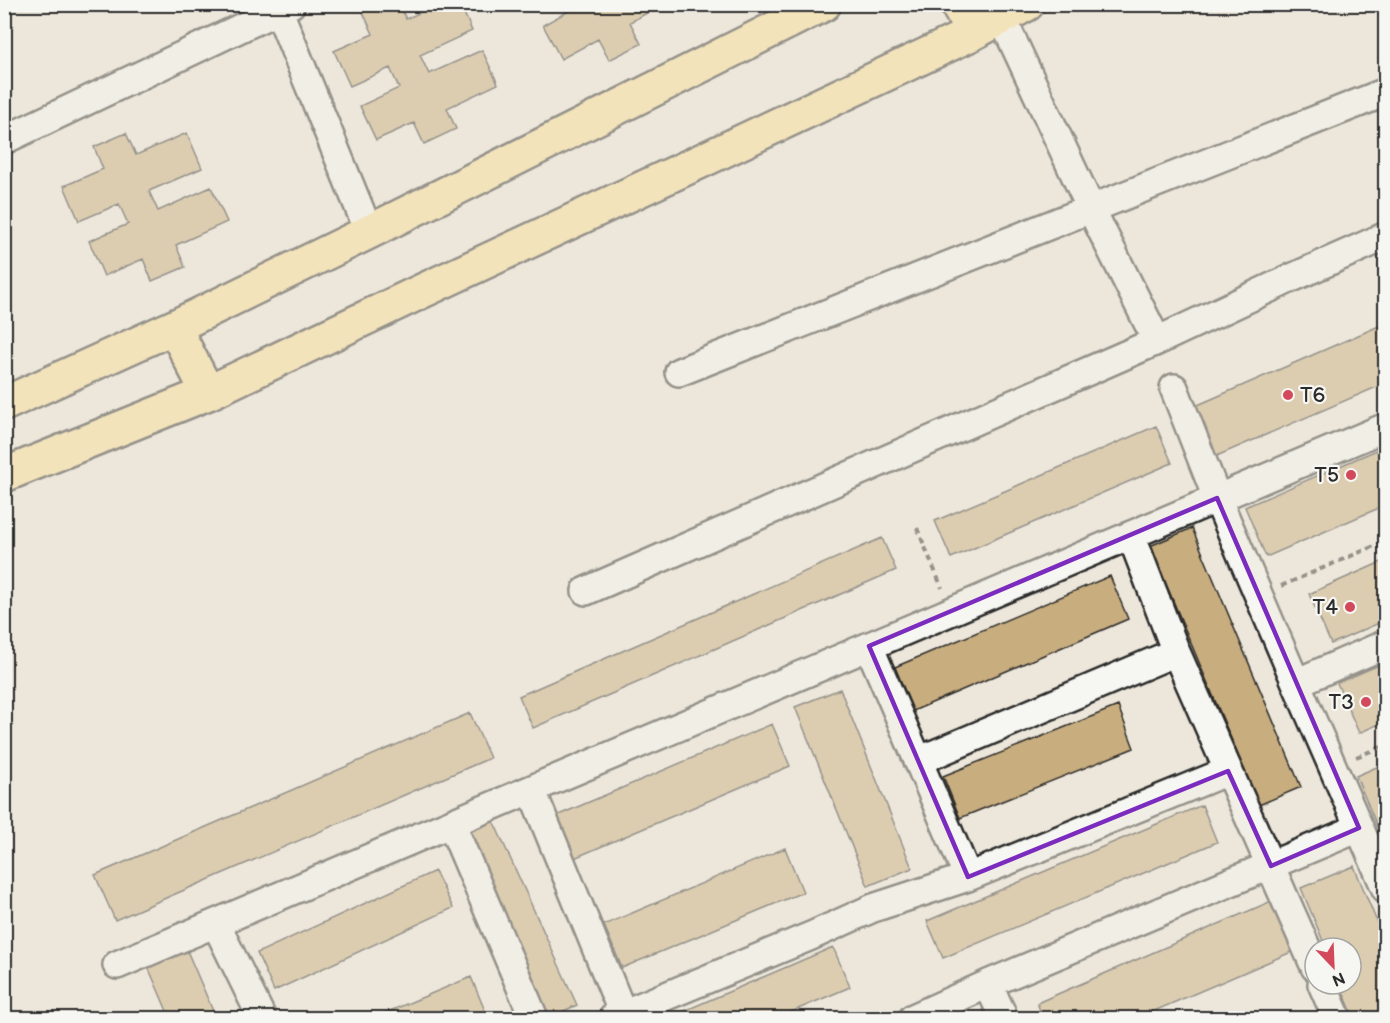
<svg xmlns="http://www.w3.org/2000/svg" width="1390" height="1023" viewBox="0 0 1390 1023" font-family="'Balsamiq Sans',sans-serif">
	<style>
		.building { fill: #c8ad7e; stroke: #2b2b2b; stroke-width: 1.5 }
		.lines { fill: none; stroke-linecap: round; stroke-linejoin: round }
		.minor-casing { stroke: #2b2b2b; stroke-width: 32 }
		.primary-casing { stroke: #2b2b2b; stroke-width: 38 }
		.path { stroke: #2b2b2b; stroke-width: 4; stroke-dasharray: 6 4.5; stroke-linecap: butt }
		.minor { stroke: #f6f6f2; stroke-width: 27 }
		.primary { stroke: #fbde96; stroke-width: 33 }
		.marked { fill: none; stroke: #7b2cbf; stroke-width: 4.5; stroke-linejoin: round }
		.poi-dot { fill: #d1495b; stroke: #f6f6f2; stroke-width: 2 }
		.labels { text-anchor: middle; stroke-width: 4.5; stroke-linejoin: round; paint-order: stroke }
		.poi-label { font-size: 21px; fill: #2b2b2b; stroke: #f6f6f2; text-anchor: end }
	</style>
	<rect width="100%" height="100%" fill="#ede7db"/>
	<filter id="ink" filterUnits="userSpaceOnUse"><feTurbulence type="fractalNoise" baseFrequency=".0167" numOctaves="2"/><feDisplacementMap in="SourceGraphic" scale="12" xChannelSelector="R" yChannelSelector="G"/><feConvolveMatrix kernelMatrix="1 2 1 2 8 2 1 2 1" color-interpolation-filters="sRGB"/></filter>
	<g filter="url(#ink)">
		<path class="building" d="M380,4H399L406,19L438,4H460L472,31L420,55L429,74L482,50L498,84L447,108L456,129L424,144L414,123L376,140L360,106L399,88L390,68L350,86L334,51L373,34L363,12Z
			M664,4L630,22L641,44L609,60L598,39L561,59L543,25L581,4Z
			M126,133L136,155L187,133L202,168L149,191L158,211L211,187L227,222L176,245L185,267L152,281L143,259L104,276L89,241L128,224L119,204L79,221L64,186L103,169L94,147Z
			M1386,323V383L1212,458L1191,408Z
			M1156,426L1172,463L951,558L935,521Z
			M1386,446V505L1266,557L1245,507Z
			M1192,528L1301,787L1259,805L1150,546Z
			M882,538L896,570L533,728L519,696Z
			M1386,560V620L1331,644L1309,594Z
			M1110,576L1128,619L913,711L895,667Z
			M1386,662V721L1359,733L1337,683Z
			M840,689L912,868L868,886L795,707Z
			M1118,706L1134,748L960,818L943,776Z
			M470,713L490,758L115,920L95,875Z
			M772,724L790,766L572,859L554,817Z
			M1386,763V822L1377,826L1356,776Z
			M1202,805L1217,842L943,958L927,921Z
			M492,818L577,1005L548,1018H544L460,833Z
			M785,848L803,892L622,968L604,925Z
			M1354,866L1386,944V1018H1354L1340,984H1351V948H1326L1301,888Z
			M435,871L453,908L274,991L257,953Z
			M1274,900L1296,950L1138,1018H1043L1037,1003Z
			M185,946L216,1018H170L146,962Z
			M833,947L850,987L777,1018H668Z
			M471,977L488,1018H373Z
			M1311,1013L1313,1018H1299Z"/>
		<g class="lines">
			<g class="minor-casing">
				<path id="minor" d="M276,4L369,232
					M1002,18L1091,209L1157,341
					M4,140L291,4
					M679,372L1386,92
					M1174,388L1217,498L1296,683
					M1131,535L1176,652
					M586,591L1157,341L1287,280L1386,236
					M1386,644L1296,683L1386,889
					M869,646L968,877
					M918,761L1176,652L1315,967
					M532,791L623,1014
					M452,825L534,1018
					M216,924L262,1018
					M117,965C541,789 962,605 1386,427
					M988,984L1004,1018
					M1322,984L1337,1018
					M613,1018L811,936L873,908L968,877L1228,771
					M913,1018L988,984L1359,828"/>
			</g>
			<g class="primary-casing">
				<path id="primary" d="M957,4L973,33
					M174,327L208,393
					M4,404L174,327L369,232L824,4
					M4,475L208,393L420,292L701,161L973,33L1027,4"/>
			</g>
			<path class="path" d="M917,528L942,588
				M1281,586L1386,541
				M1356,757L1386,745"/>
			<use href="#minor" class="minor"/>
			<use href="#primary" class="primary"/>
		</g>
	</g>
	<path d="M0 0H1390V1023H0ZM1217,498L1359,828L1271,866L1228,771L968,877L869,646Z" fill="#ede7db" fill-opacity=".55" fill-rule="evenodd"/>
	<path class="marked" d="M1217,498L1359,828L1271,866L1228,771L968,877L869,646Z"/>
	<g class="poi-dot">
		<circle cx="1288" cy="395" r="6"/>
		<circle cx="1351" cy="475" r="6"/>
		<circle cx="1350" cy="607" r="6"/>
		<circle cx="1366" cy="702" r="6"/>
	</g>
	<g class="labels">
		<g class="poi-label">
			<text x="1300" y="402" text-anchor="start">T6</text>
			<text x="1339" y="482">T5</text>
			<text x="1338" y="614">T4</text>
			<text x="1354" y="709">T3</text>
		</g>
	</g>
	<rect width="1390" height="1023" fill="none" stroke="#f6f6f2" stroke-width="24"/>
	<rect x="12" y="12" width="1366" height="999" fill="none" stroke="#2b2b2b" stroke-width="2" filter="url(#ink)"/>
	<g transform="translate(1333 966) rotate(157)"><circle r="28" fill="#f6f6f2" stroke="#a5a5a2" stroke-width="1.5"/>
	<path d="M0-4.5L10 22L0 15L-10 22Z" fill="#d1495b"/>
	<text y="-9" font-size="16" font-weight="bold" text-anchor="middle" fill="#2b2b2b">N</text>
	</g>
</svg>
